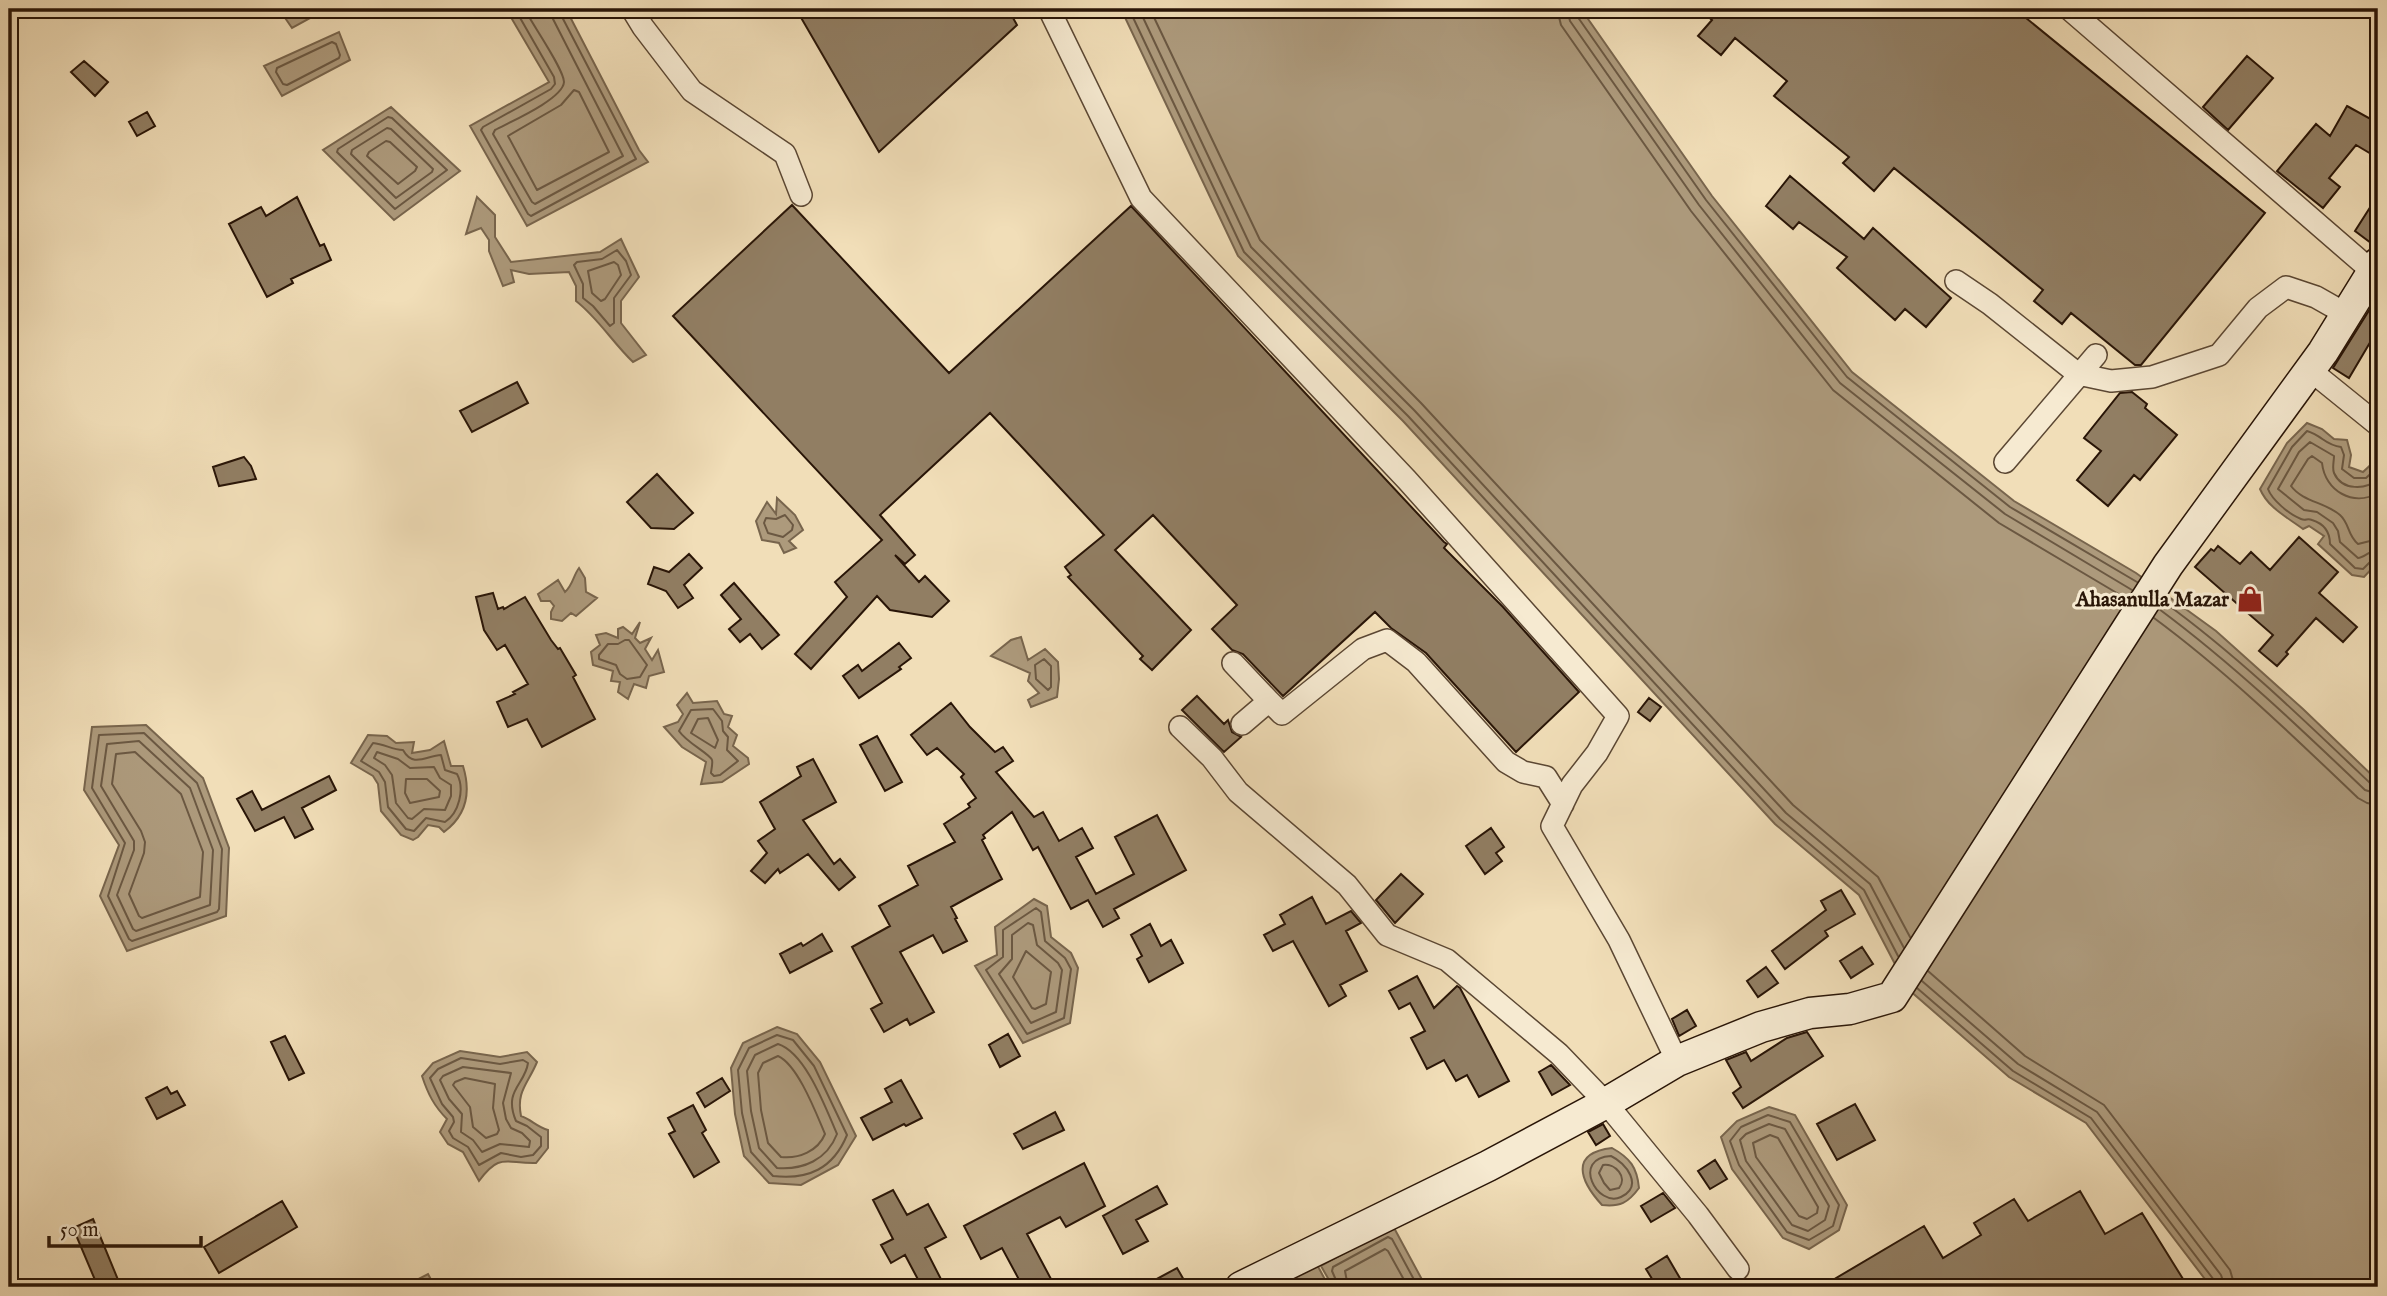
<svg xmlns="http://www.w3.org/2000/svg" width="2387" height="1296" viewBox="0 0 2387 1296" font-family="'IM FELL English',serif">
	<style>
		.water { fill: #ad9a7c; stroke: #78654d; stroke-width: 2 }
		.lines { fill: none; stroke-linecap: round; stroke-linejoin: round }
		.shore { stroke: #6b5842; stroke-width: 2 }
		.building { fill: #917e63; stroke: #291507; stroke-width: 2 }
		.minor-casing { stroke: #5b4733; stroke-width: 24 }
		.secondary-casing { stroke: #291507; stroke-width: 33 }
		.minor { stroke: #f6ead1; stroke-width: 21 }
		.secondary { stroke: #f6ead1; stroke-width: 30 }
		.labels { text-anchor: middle; stroke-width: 6; stroke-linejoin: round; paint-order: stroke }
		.poi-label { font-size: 21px; font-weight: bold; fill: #291507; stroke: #f6ead1; text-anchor: end }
	</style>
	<rect width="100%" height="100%" fill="#f1deb8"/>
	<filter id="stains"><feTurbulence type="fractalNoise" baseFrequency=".00286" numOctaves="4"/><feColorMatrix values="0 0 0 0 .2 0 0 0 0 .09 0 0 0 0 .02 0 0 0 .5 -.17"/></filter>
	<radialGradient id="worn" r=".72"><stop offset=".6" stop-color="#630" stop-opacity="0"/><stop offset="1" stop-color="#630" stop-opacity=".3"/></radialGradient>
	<path class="water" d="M279,9H321L323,11L292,28Z
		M516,9H566L639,150L648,162L527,226L470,126L549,82L509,14Z
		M1121,9H1581L1712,196L1852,372L2014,501L2136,573L2216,631L2303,709L2378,781V1287H2211L2086,1123L2009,1077L1908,989L1859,895L1775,824L1403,421L1238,256Z
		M339,32L350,60L282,96L264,66Z
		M391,107L460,171L394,220L323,150Z
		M477,197L495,215V237L511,262L600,252L621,239L639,277L621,301V323L646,355L633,362C613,343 598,318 576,301V286L569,272L529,274L511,270L514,282L503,286L489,251V240L481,228L466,234Z
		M2307,423L2322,429L2334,439L2347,440L2351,455L2349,467L2363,472L2377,459L2378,460V562L2364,577L2352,575L2318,544L2324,536L2309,526L2303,529C2287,517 2268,508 2260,489L2287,443Z
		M777,498L795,515L803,530L789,541L796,548L784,553L779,543L762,540L756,521L767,502L776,514Z
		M579,568L585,578L586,592L597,598L576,616L571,613L562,621L551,619V612L554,606L550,601H541L538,594L558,580L565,592C573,585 573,576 579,568Z
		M640,622L635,638L640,643L651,638L645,649L652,660L658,650L664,672L649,676L646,688L634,684L628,699L618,692L620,682L611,681L613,671L593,665L591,652L600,645L596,635L606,633L618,638V629L623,627L632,634Z
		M1021,637L1028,660L1045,649L1058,662L1059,679L1057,697L1031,707L1028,700L1039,693L1028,681L1030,673L991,656L1011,640Z
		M687,693L693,703L717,701L724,714L732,716L728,727L737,735L733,746L748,758L749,764L722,782L701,784L706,762L682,747L664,727L678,722L683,714L677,705Z
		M146,725L203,778L229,848L226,916L127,951L100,896L119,845L84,790L92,727Z
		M368,735L387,736L396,743L414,742L412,753L430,750L444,741L451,766H463C471,792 467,815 444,832L439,827L428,825L418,837L413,840L401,835L381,811L378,784L373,776L351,763Z
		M1034,899L1047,906L1051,937L1071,953L1078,968L1070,1023L1023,1043L975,966L997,955L995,927Z
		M777,1027L797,1034L820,1062L856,1136L838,1165L801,1185L769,1183L744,1156L735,1114L731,1068L743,1043Z
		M460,1051L500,1057L527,1052L537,1062C528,1084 516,1091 521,1116C532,1120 537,1127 548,1130V1148L536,1163C506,1164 500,1152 479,1181L463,1152L448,1144L440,1132L447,1119C434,1106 428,1094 422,1076L433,1063Z
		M1769,1107L1795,1115L1847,1205L1839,1230L1809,1249L1783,1238L1732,1169L1721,1137L1737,1121Z
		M1612,1148C1630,1158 1637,1167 1639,1188C1628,1203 1620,1207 1602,1205C1580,1181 1569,1153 1612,1148Z
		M1393,1226L1426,1287H1333L1321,1266Z
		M1314,1259L1329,1287H1266Z
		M428,1274L435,1287H403Z"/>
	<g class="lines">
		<path class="shore" d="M519,9V16L554,77L555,84L551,89L483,127L481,130L528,214L531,216L636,159L561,15L560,9
			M528,9V15C535,28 564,70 564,82C563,99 510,122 495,130L493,134L532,202L535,204L623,156L553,19L551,9
			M1129,9L1244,252L1408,416L1780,819L1864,890L1898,956
			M1139,9L1251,247L1414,410L1786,813L1870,884L1904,948
			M1150,9L1260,240L1421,403L1793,805L1878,877L1910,937
			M1557,9L1561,25L1691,211L1833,390L1999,523L2127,599
			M1567,9L1570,21L1699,205L1840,383L2005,514L2132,590
			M1576,9L1577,16L1706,200L1847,377L2010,507L2137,582
			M332,42L336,44L340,55L339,58L287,85L283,84L276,72L277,68Z
			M574,90L579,92L609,152L537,190L508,136L561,105Z
			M388,117L392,118L447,170L395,209L337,152L338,149Z
			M387,128L391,129L433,169L432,172L396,198L351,154L352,150Z
			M386,141L390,142L417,167L415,171L398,184L367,156L369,152Z
			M617,250L626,261L631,275L614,298V323L610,326L593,306L583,298V284L574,265L577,262L602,259Z
			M614,262L618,265L621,275L605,299L601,301L592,293L588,271Z
			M2378,467L2366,478H2354L2342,469L2344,455L2341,447C2325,445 2323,436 2307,431L2292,447L2268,489C2272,500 2290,515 2301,519C2306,521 2307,518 2312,520C2325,524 2330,533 2330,544L2355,568L2363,569L2372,560L2378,559
			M2378,479C2366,490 2342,491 2334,473C2332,468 2334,461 2334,456L2310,442L2299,452L2278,489L2304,510L2317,512L2333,523L2338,531L2340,542L2358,558C2364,558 2370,550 2378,550
			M2378,493C2353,507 2325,491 2322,463L2312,456L2308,459L2291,486C2303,502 2325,502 2340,515C2350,524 2347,535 2358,544L2378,539
			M785,515L793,525L792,530L783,537L768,533L764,523L766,518L776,519Z
			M2164,602C2238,656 2304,720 2371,784L2378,786
			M2159,609C2233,664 2299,727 2365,790L2378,794
			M2154,618C2227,672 2292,735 2358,798L2367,803L2378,805
			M625,640H629L647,665L640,677L627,679L620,674L616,665L599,659V655L608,644H618Z
			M1044,659L1051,666V687L1048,690L1036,679L1035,665Z
			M713,709L722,721L723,731L728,737L727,750L738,761L720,775L714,776L711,773C711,771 713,763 712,760C710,754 687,743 679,731L691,710Z
			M708,718L718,740L715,748L691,733L698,719Z
			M144,733L197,783L222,849L219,909L217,912L132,941L129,939L108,896L125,843L92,788L99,735Z
			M139,741L190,788L213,850L210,905L136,931L133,929L117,895L134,850V841L101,786L107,744Z
			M373,743C385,744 392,750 403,750C413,768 426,756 441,755L445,770L457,774C465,789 459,813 445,822L426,818L414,831L406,829L388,807L385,782L379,772L361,761Z
			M135,752L181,794L203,852L200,897L142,918L139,916L129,894L144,853L145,842L141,831L112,784L116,754Z
			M377,752L398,759L410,768L434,767L440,778L451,785V796L445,810L424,809L412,819L408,818L396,803L392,775L385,765L374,758Z
			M406,779H427L440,791L439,797L410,803L405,793Z
			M1036,908L1041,912L1045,941L1065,958L1071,969L1064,1018L1027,1034L986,970L1003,957V930Z
			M1028,923L1033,925L1037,945L1058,963L1062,970L1056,1012L1031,1023L999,974L1012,959V935Z
			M1026,951L1051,972L1046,1004L1035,1009L1032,1008L1013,977Z
			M1928,971L2025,1056L2104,1105L2230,1270L2235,1287
			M1922,981L2018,1064L2097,1112L2221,1275L2225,1287
			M1917,988L2013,1071L2091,1118L2214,1280L2216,1287
			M777,1035L793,1040L814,1066L847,1135C833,1169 808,1180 773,1176L751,1152L742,1113L738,1070L749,1048Z
			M778,1044C806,1053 826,1109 837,1134C827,1160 803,1170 777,1168L759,1148L751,1111L747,1071L755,1055Z
			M778,1056C798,1065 816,1113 825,1134C818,1151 799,1159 781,1157L768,1143L761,1110L758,1073L763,1063Z
			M461,1058L500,1064L523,1060L528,1063C525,1085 503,1090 516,1121L527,1126L541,1137V1146L533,1155L521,1157L501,1153L479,1165L468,1147L453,1138L449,1131L454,1122L453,1117L442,1104L430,1078L438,1069Z
			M463,1067L511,1073L503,1103L506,1119L511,1128L522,1133L530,1141L529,1147L500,1144L482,1152L473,1140L461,1132L462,1114L449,1099L440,1080L443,1076Z
			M465,1078L495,1084L493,1108L499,1130L497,1134L486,1138L473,1127L470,1107L453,1085L455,1082Z
			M1768,1115L1790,1122L1839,1205L1833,1226L1809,1240L1787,1232L1739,1165L1730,1141L1741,1127Z
			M1769,1124L1785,1129L1829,1206L1825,1220L1808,1231L1792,1225L1746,1161L1740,1140L1746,1134Z
			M1770,1135L1778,1138L1818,1207L1817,1213L1807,1219L1799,1216L1756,1157L1753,1143Z
			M1611,1156C1626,1163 1644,1186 1621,1197C1597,1208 1571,1158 1611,1156Z
			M1603,1165C1615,1163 1628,1177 1619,1188L1610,1190L1604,1183L1599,1173Z
			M1339,1287L1332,1271L1333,1267L1388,1237L1392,1239L1418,1287
			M1348,1287L1345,1271L1385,1249L1388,1251L1408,1287"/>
	</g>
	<path class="building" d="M796,9H1008L1017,25L879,152Z
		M1699,9H2015L2265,213L2141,365H2135L2071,313L2062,324L2034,301L2043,290L1894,168L1874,191L1843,163L1849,157L1774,96L1787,81L1735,38L1721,55L1698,36L1712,20Z
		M2247,56L2273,78L2228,130L2203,107Z
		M84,61L108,82L95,96L71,72Z
		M2347,106L2378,123V158L2356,145L2329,178L2340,187L2323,208L2277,171L2316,124L2330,136Z
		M147,112L155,126L137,136L129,122Z
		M1790,176L1864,239L1873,228L1951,298L1926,327L1905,309L1895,320L1837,268L1847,257L1799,222L1793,229L1766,206Z
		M2378,195V246H2375L2355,231Z
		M297,197L320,246L324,244L331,260L291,279L293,283L267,297L229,224L261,207L266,216Z
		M792,205L949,373L1131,206L1444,542L1447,544L1444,548L1503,607L1579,692L1516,752L1426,653L1391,628L1375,612L1283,696L1243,654L1232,650L1212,629L1237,605L1153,515L1115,550L1191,630L1152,670L1140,659L1143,656L1068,577L1071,575L1065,567L1104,535L990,413L880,515L915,555L905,564L895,555L919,582L925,576L949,601L932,617L890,610L877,596L811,669L795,654L847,597L835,582L882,540L673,316Z
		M2378,296V329L2349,378L2333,368Z
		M517,382L528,403L472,432L460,411Z
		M2132,392L2147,404L2145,408L2177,435L2140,480L2134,475L2108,506L2077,480L2101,451L2084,438L2120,393Z
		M244,457L251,466L256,479L219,486L213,467Z
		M657,474L693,513L674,529L651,528L627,502Z
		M2299,537L2338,572L2319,593L2357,627L2343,642L2316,618L2286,652L2288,654L2277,666L2259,651L2273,635L2195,567L2211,549L2214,551L2218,546L2240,564L2251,552L2270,570Z
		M689,554L702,568L684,585L693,598L678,608L666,591L648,584L654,567L669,572Z
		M734,583L779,635L762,649L750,634L740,642L729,629L741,619L721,595Z
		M493,593L498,609L503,607L504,609L525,597L551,640L558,649L560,648L576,675L573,677L595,719L542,747L527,719L508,727L497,702L515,694L513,692L528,684L505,645L497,650L484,630L476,597Z
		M899,643L911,658L899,667L901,669L859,698L843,676L858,665L862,671Z
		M1197,696L1224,724L1228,720L1232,732L1241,737L1224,752L1182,710Z
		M1649,698L1661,707L1650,721L1638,712Z
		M951,703L970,727L995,752L1003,747L1013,761L996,772L1034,817L1043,812L1059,841L1082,828L1093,848L1076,857L1096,894L1134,874L1115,837L1157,815L1186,870L1114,909L1119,918L1103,927L1088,900L1071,909L1038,847L1033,850L1012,812L983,835L985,838L982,840L1002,879L951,907L957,918L955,919L967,941L943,953L933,935L900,952L934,1012L910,1025L907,1019L884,1032L871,1009L882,1003L852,947L890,926L879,906L918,885L908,866L955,842L944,824L970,807L968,804L976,798L961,777L964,774L937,748L927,755L911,735Z
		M877,736L902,782L885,791L860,745Z
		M813,759L836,802L803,820L834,864L840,859L855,877L839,890L808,854L780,873L778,869L765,883L751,871L767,853L758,841L775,829L760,802L801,776L797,767Z
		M329,776L336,790L302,808L313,829L295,838L284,817L255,831L237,799L252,791L262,810Z
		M1491,828L1504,847L1496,853L1502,861L1485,874L1466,846Z
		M1401,874L1423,894L1395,923L1376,900Z
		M1841,890L1855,914L1825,931L1828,936L1785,969L1772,951L1826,910L1821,901Z
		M1312,897L1326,924L1351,911L1361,923L1346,931L1367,971L1340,985L1346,996L1329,1006L1293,941L1273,951L1264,935L1285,924L1280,915Z
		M1150,924L1161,946L1171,940L1183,963L1149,982L1137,959L1142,956L1131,935Z
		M822,934L832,951L790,973L780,954L801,943L803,946Z
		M1862,947L1873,964L1851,978L1840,961Z
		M1766,967L1778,983L1758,997L1747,981Z
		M1417,976L1434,1008L1457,986L1460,988L1509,1081L1479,1097L1467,1075L1456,1081L1444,1060L1427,1069L1411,1038L1425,1031L1410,1003L1399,1009L1389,991Z
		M1687,1010L1696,1026L1679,1036L1672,1019Z
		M1807,1032L1823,1056L1743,1108L1733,1093L1741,1087L1726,1060L1746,1052L1751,1061L1787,1038Z
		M1008,1034L1020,1056L1000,1067L989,1045Z
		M285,1036L304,1073L289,1080L271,1042Z
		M1551,1065L1570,1085L1552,1095L1539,1072Z
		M722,1078L730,1091L705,1107L697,1093Z
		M901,1080L922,1118L906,1126L904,1124L873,1140L861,1118L892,1102L885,1089Z
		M167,1087L171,1094L177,1091L185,1105L157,1119L146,1098Z
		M1855,1104L1875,1140L1837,1160L1817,1124Z
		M693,1105L706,1130L702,1133L719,1162L694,1177L669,1134L675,1131L668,1118Z
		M1055,1112L1064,1130L1023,1149L1014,1134Z
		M1603,1124L1610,1136L1596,1145L1588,1132Z
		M1715,1160L1727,1179L1710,1189L1698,1171Z
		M1084,1163L1105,1206L1066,1227L1060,1217L1027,1234L1051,1279L1036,1287H1023L1002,1248L981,1259L964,1226Z
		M1157,1186L1167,1204L1136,1220L1148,1241L1123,1254L1103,1216Z
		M893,1190L907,1215L928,1204L946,1237L925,1248L945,1287H922L905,1255L891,1263L881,1245L893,1239L873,1200Z
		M2080,1191L2105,1234L2142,1213L2188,1287H1821L1924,1226L1943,1258L1981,1235L1974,1223L2014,1199L2028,1221Z
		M1663,1193L1675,1208L1651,1222L1641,1206Z
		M282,1201L297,1227L219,1273L204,1247Z
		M93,1219L121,1287H98L73,1228Z
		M1667,1256L1681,1280L1670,1287H1657L1646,1269Z
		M1177,1268L1188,1287H1142Z"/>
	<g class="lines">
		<g class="minor-casing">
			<path id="minor" d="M632,9L643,27L692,91L785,154L801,195
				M1049,9L1141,198L1407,480L1618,716L1597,753L1572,785L1552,826L1619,940L1677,1061
				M2069,9L2373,272
				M1956,281L1990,304L2078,374L2111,381L2152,377L2219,355L2258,308L2286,287L2316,297L2346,314
				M2310,370L2378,425
				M2005,462L2096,355
				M1233,663L1269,701
				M1242,724L1269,701L1282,714L1363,649L1387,640L1416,662L1506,762L1523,772L1546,777L1563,804
				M1180,727L1212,758L1238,792L1347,885L1387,935L1447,960L1559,1054L1606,1103L1698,1215L1738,1269"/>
		</g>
		<g class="secondary-casing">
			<path id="secondary" d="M1241,1287L1488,1166L1606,1103L1677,1061L1761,1027L1810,1013L1850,1009L1892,997L2168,565L2323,352L2378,263"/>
		</g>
		<use href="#minor" class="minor"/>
		<use href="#secondary" class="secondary"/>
	</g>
	<defs>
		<g id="shop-bare" transform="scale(2.1)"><path d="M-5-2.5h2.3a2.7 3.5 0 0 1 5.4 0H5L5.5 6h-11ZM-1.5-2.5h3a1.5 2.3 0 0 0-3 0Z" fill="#8f2418" stroke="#f6ead1" stroke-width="2.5" paint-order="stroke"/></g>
	</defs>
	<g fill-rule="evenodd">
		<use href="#shop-bare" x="2250" y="599"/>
	</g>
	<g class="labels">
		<g class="poi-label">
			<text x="2229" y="606">Ahasanulla Mazar</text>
		</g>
	</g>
	<rect width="2387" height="1296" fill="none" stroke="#f1deb8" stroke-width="35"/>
	<rect x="10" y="10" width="2366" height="1275" fill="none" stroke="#291507" stroke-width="3.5"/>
	<rect x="18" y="18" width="2352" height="1261" fill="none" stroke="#291507" stroke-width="2"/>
	<path d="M49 1236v10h152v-10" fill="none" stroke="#291507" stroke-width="3.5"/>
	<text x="60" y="1236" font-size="21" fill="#291507" stroke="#f6ead1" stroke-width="5" paint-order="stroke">50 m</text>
	<rect width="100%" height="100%" filter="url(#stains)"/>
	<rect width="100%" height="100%" fill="url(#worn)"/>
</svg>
